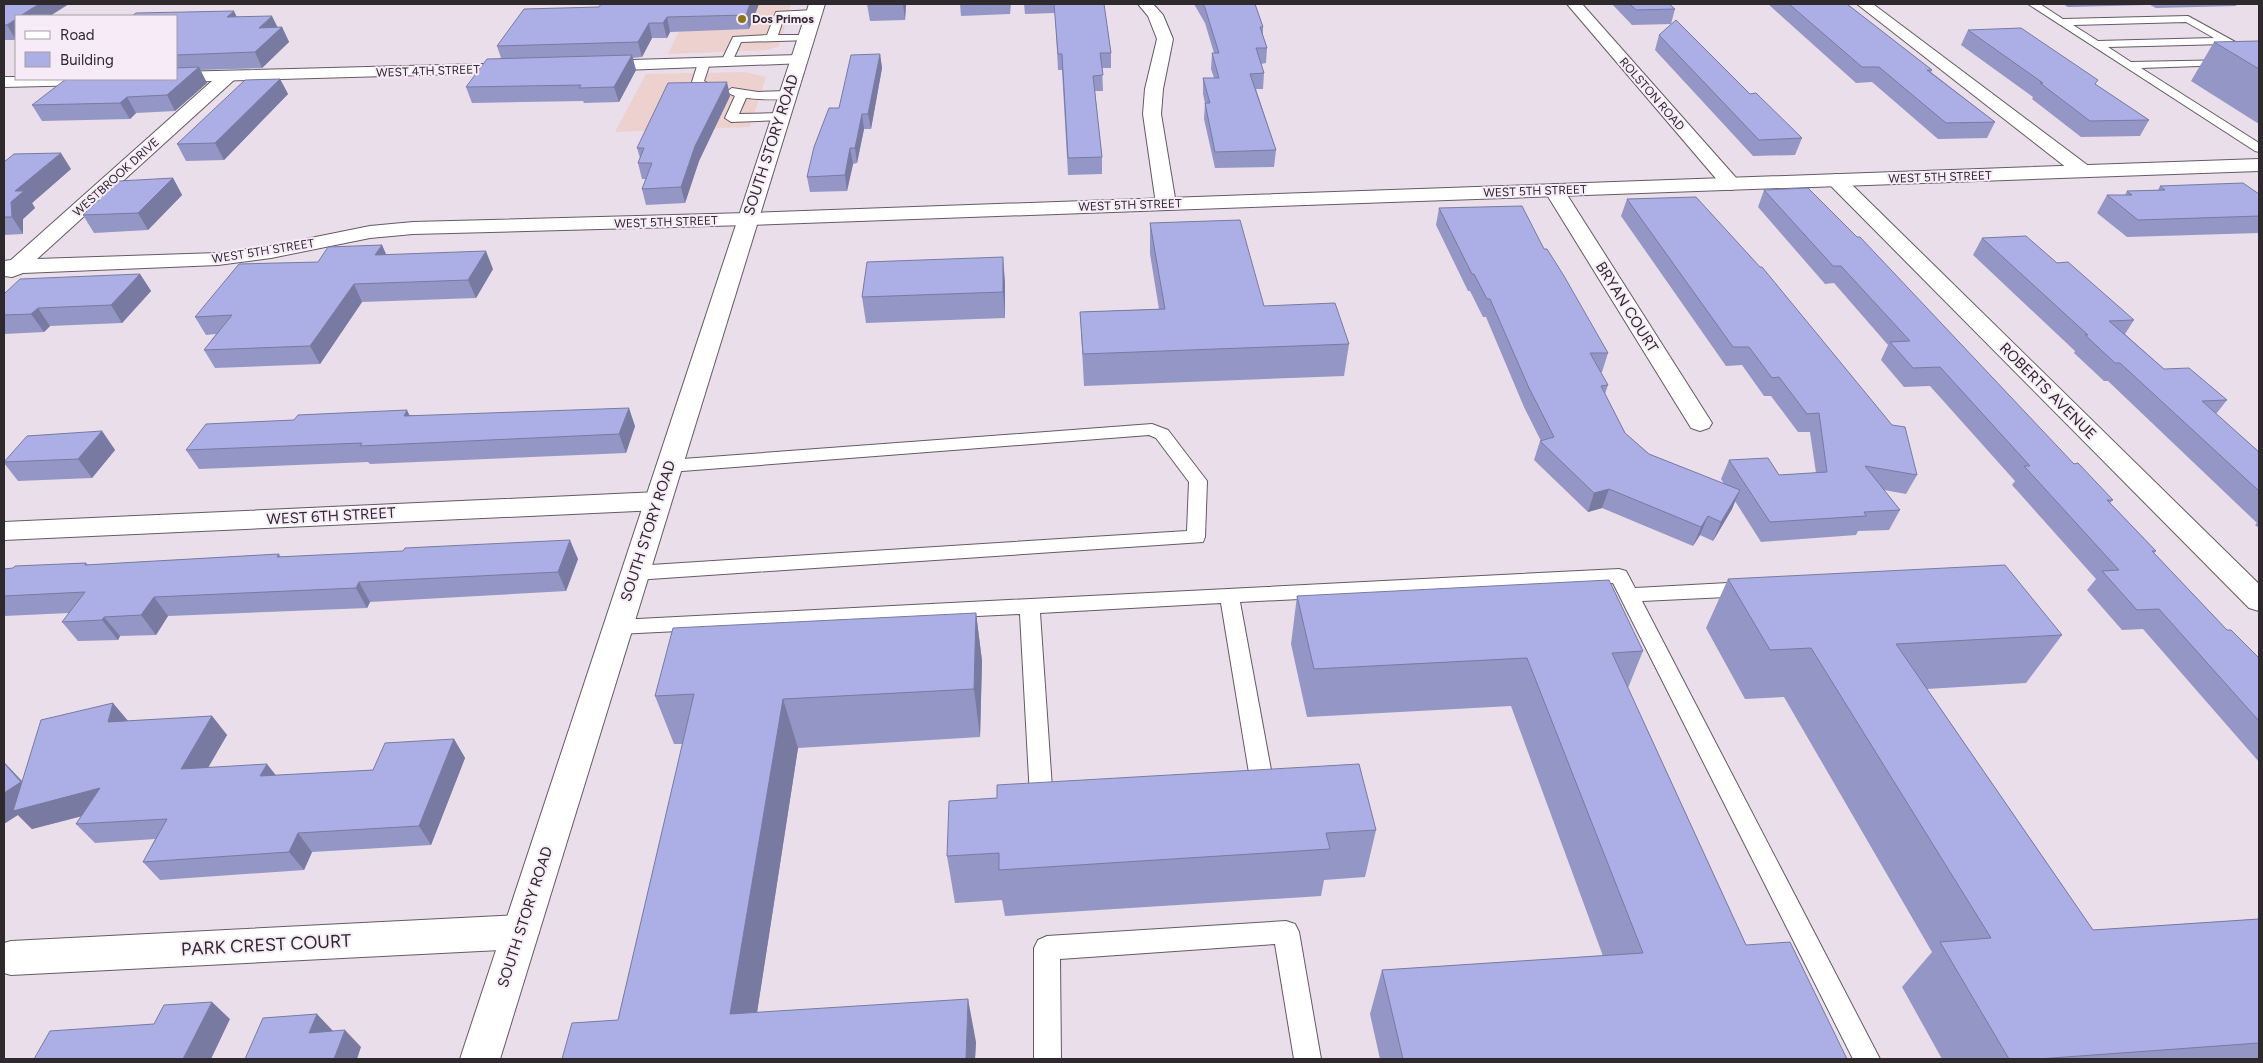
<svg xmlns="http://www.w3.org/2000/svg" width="2263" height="1063" viewBox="0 0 2263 1063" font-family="Figtree,sans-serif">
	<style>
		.commercial { fill: #ecd1ce }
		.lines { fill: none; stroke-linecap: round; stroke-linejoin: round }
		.service-casing { stroke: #645b64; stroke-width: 2 }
		.minor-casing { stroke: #645b64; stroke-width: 2 }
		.tertiary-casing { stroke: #645b64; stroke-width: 2 }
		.secondary-casing { stroke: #645b64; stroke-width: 2 }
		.service { fill: #fff; fill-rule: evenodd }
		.minor { fill: #fff; fill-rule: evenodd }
		.tertiary { fill: #fff; fill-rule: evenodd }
		.secondary { fill: #fff; fill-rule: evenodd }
		.wall { fill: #9496c6 }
		.shaded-wall { fill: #787aa1 }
		.building { fill: #acafe6; stroke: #787aa1 }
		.poi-dot { fill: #87761a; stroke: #f6ebf6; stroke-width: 2 }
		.labels { text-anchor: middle; stroke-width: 4; stroke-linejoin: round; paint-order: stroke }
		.far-poi-label { font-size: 12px; font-weight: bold; fill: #2d292d; stroke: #f6ebf6; text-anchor: start }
		.far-street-label { font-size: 12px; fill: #2d292d; stroke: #f6ebf6 }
		.street-label { font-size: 15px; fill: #2d292d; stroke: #f6ebf6 }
		.near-street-label { font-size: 18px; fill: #2d292d; stroke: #f6ebf6 }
	</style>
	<rect width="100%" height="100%" fill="#e9dee9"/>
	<path class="commercial" d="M692,4H791L779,46L768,50L668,54Z
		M745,72L766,77L750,127L615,132L646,74Z"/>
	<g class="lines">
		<g class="service-casing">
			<path id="service" d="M2028,4H2040L2063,19L2188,16L2259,55V62L2225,44L2108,47L2131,62L2232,60L2234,62L2228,65L2141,68L2259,143V152L2255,151ZM2186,22L2214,38L2098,41L2073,25Z
				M814,10L818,11V15L784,17L778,35H806L811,38L810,40L741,42L731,64H723L721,62L733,37L767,35L776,12Z
				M704,60L710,63L704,81L716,88L714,90H706L692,82L698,63Z
				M732,88L758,92L788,91L794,95C787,102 757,99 746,98L739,114L780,113L786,117L784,120L731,122L725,118L735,96L726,92Z
				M1152,424L1168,430L1207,481L1205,537L1203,542L635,580L628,578L625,573L628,568L635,566L1187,531L1189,482L1156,438L1149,435L669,472L663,470L660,466L663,462L669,460Z
				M1619,569L1626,571L1635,588L1747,582L1754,584L1757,589L1754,594L1747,596L1642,601L1880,1059H1853L1613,583L1240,602L1274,786L1271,793L1255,796L1247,794L1244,787L1247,780L1250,779L1221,603L1040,613L1052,788L1058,790L1061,797L1058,804L1050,807L1033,804L1030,797L1020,614L618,634L611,632L608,627L611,622L618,620Z
				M1286,921L1295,924L1299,932L1321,1059H1294L1275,944L1060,959L1061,1059H1034V948L1038,940L1047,936Z"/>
		</g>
		<g class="minor-casing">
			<path id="minor" d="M1138,4H1153L1163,15L1173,39L1163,89L1161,114L1176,204L1173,208L1166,210L1159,208L1156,204L1143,114L1145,89L1157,39L1148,16Z
				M1567,4H1582L1738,180L1741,184L1738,188L1731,190L1724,188Z
				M1857,4H1873L2090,167L2093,171L2090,175L2083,177L2076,175Z
				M228,71L234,72L236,76L234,80L37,259L218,253L271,246L370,226L413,222L747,213L754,215L757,219L754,223L747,225L413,234L370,238L271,258L218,265L23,273L12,277L4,276V261L11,260L222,72Z
				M1836,174L1843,176L2259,584V611L2249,608L1829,184L1826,180L1829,176Z
				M1554,184L1561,186L1564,190L1712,423L1709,428L1700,431L1691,428L1688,423L1544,190L1547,186Z
				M658,492L667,495L671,501L667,507L658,510L4,540V522Z
				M521,915L534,920L539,932L534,944L521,949L11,975L4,973V943L11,941Z"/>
		</g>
		<g class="tertiary-casing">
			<path id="tertiary" d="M799,55L805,57L807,60L805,63L598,71L592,70L590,66L592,62L598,61Z
				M518,63L524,64L526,68L524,72L176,82L169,79H176V72Z
				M4,77H16V79H136L134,83L128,84L4,87Z
				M2259,159V171L747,225L740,223L737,219L740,215L747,213Z"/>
		</g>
		<g class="secondary-casing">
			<path id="secondary" d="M809,4H825L500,1059H460Z"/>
		</g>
		<use href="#service" class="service"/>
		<use href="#minor" class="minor"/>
		<use href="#tertiary" class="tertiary"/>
		<use href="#secondary" class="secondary"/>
	</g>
	<path class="wall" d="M4,4L16,40H4Z
		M759,4L749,29L670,32L667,38H652L642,57L632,58L636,70L619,102L584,103L583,101L472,103L466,87L501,58L497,46L599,7Z
		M867,4H906L905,20L870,21Z
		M960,4H1011L1010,14L961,16Z
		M1024,4H1104L1111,53V68H1102L1103,91H1095L1102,157V174L1068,175L1062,70H1058L1055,13L1025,14Z
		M1194,4H1255L1263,27V36L1267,48L1266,63L1261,64L1264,73L1263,89H1256L1276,150L1274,167L1215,168L1204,119L1205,103L1203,94V78H1214L1211,69L1212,53H1214L1205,23Z
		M1612,4H1669L1675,9L1671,24L1632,25Z
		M1768,4H1847L1932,70L1931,72L1995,122L1987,138L1938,139L1872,82L1856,83Z
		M2063,4H2237L2236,6L2156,8L2150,5L2068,7Z
		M176,16L237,17L277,27H282L289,42L262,68L200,70L207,83L175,111L136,113L130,119L42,121L32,105L176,79Z
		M1968,30L2095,84L2149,120L2140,136L2081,137L2032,99L2033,97L1961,45Z
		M1659,35L1750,94L1802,138L1795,155L1753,156L1655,50Z
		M2259,41V124L2191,81L2214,42Z
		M880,54L882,68L871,129H864L857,163L853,164L847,191L810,192L807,177L839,108Z
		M280,79L288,94L224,160L186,161L177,144Z
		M730,96L699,161L685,203L646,205L642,189L646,179H642L638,163L640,158L637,148Z
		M4,162L71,169L32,203L35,208L23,219V234L4,235Z
		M173,178L182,195L148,230L94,233L83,215Z
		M2160,186L2259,194V233L2127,237L2097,213L2107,195H2125L2127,191L2158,190Z
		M1764,190L2074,464L2113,500L2110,503L2156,551L2154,553L2227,630L2259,658V762L2143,629L2122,630L2087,590L2096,579L2012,485L2015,481L1930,386L1904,387L1881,360L1888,345L1834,283L1825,284L1758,207Z
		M1627,199L1917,475L1906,494L1884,490L1900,510L1889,530L1858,531L1856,535L1761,542L1735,501L1732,509L1713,541L1700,535L1693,546L1602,508L1588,512L1534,460L1540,441H1541L1524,407L1486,317H1483L1470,291H1468L1436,225L1439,208L1544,249L1608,353L1602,372H1600L1608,385L1605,394L1625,433L1649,454L1724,484L1721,479L1729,460L1779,475L1816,473L1810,432H1798L1771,396H1764L1742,365L1726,366L1621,216Z
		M1150,223L1264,306L1349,344L1344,376L1084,386L1080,312L1159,309L1150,254Z
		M1982,238L2057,263L2134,320L2125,334L2164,369L2227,400L2216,414L2259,452V528L2255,525L2257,523L2108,381H2104L2074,353L2075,351L1973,255Z
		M382,245L386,255L493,269L476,298L362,302L320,364L215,368L204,350L216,334L206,335L195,317L318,262Z
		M140,274L151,291L122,323L50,326L44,332L4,334V294Z
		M1005,282V318L866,323L862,297Z
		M410,415L635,426L626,453L370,464L368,462L199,469L186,450Z
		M102,431L115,450L92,478L18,481L4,463V462Z
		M279,554L281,557L578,559L566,591L370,602L367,608L168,616L156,635L120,636L118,640L78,641L62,622L69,613L4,616V569L86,563L88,565Z
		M1728,579L2062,635L2026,683L1927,689L2093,930L2259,919V1059H1942L1902,987L1932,952L1784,697L1745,699L1706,628Z
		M1297,596L1643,651L1628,688L1746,945L1847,1059H1380L1370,1014L1382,970L1603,956L1511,706L1307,717L1291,644Z
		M976,613L982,661L980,737L798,748L757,1012L976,1042L975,1059H562L618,1020L683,744H674L655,696Z
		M212,716L227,735L208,767L276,776L373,770L454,739L465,758L431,845L312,852L304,870L160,880L143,862L155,839L95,843L76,824L82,816L32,829L18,815L4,762L22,781L128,721Z
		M1376,830L1365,877L1324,880L1321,896L1005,916L1002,900L955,903L947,856Z"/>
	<path class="shaded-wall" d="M39,4H69L50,16H20Z
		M750,4H759L749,29L746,15Z
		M903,4H906L905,20Z
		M234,11L241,26L227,17Z
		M272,16L279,30L282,27L289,42L262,68L255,52L259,28Z
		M667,17L670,32L667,38L663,23Z
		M16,19V40L7,25Z
		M649,23L652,38L642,57L638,42Z
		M880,54L882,68L871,129L868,114Z
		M632,55L636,70L619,102L614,87Z
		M199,67L207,83L175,111L167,95Z
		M280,79L288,94L224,160L215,143Z
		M727,82L730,96L699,161L685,203L681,187L695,146Z
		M127,97L136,113L130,119L120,103Z
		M862,114L864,129L857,163L855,148Z
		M850,148L853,164L847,191L845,175Z
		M61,153L71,169L32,203L35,208L23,219V234L12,217L11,202L15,191Z
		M173,178L182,195L148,230L138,213Z
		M382,245L390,263L375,255Z
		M486,251L493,269L476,298L468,280Z
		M1003,257L1005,282V318L1003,292Z
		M140,274L151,291L122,323L111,305Z
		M354,284L362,302L320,364L310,346Z
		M38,308L50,326L44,332L31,314Z
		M629,408L635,426L626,453L619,434Z
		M407,410L416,429L404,416Z
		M102,431L115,450L92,478L78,459Z
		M1609,489L1602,508L1588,512L1594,493Z
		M1740,490L1732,509L1713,541L1721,522Z
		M1708,516L1700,535L1693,546L1701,527Z
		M570,540L578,559L566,591L558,572Z
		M359,582L370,602L367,608L356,588Z
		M154,597L168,616L156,635L141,615Z
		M976,613L982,661L980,737L974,689Z
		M104,617L120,636L118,640L102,620Z
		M783,699L798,748L750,1058L730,1014Z
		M113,703L129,722H108Z
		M212,716L227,735L197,787L181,769Z
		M454,739L465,758L431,845L419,826Z
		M4,762L40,801L100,788L117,807L32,829L18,815L4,824Z
		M267,764L282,783L260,776Z
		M298,833L312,852L304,870L289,852Z
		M968,999L976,1042L975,1059H966Z
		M212,1002L230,1019L211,1059H183Z
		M317,1014L333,1031L325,1051L309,1033Z
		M345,1030L361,1047L357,1059H334Z"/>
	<path class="building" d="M4,4H39L20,16H16V19L7,25H4Z
		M601,4H750L746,15L667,17L663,23H649L638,42L497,46L524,9L599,7Z
		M1054,4H1104L1111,53H1100L1103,75L1093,76L1102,157L1068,158L1062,54H1058Z
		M1203,4H1255L1263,27H1260L1267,48H1256L1264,73L1250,74L1276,150L1215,152L1205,103H1210L1203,78H1219L1212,53H1219L1205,8Z
		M1630,4H1669L1675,9L1636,10Z
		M1789,4H1847L1932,70H1927L1995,122L1946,123L1879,67H1862Z
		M234,11L227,17L272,16L259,28L282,27L255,52L176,55V16H132L136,13Z
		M1676,20L1750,94L1756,93L1802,138L1759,140L1659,35Z
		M2021,28L2098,80L2095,84L2149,120L2090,121L2040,83H2043L1968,30Z
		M2259,41V69L2214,42Z
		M880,54L868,114H862L855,148H850L845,175L807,177L814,147L829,108H839L851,55Z
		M632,55L614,87L579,88L581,85L466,87L487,59Z
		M199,67L167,95L127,97L120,103L32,105L66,79H176V68Z
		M280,79L215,143L177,144L245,80Z
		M727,82L695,146L681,187L642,189L652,163H638L644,148H637L668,83Z
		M61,153L15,191H24L11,202L12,217H4V162L14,154Z
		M173,178L138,213L83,215L119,181Z
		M2243,183L2259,194V216L2138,220L2107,195H2132L2127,191L2165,190L2160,186Z
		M1808,188L1857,237H1860L2074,464L2078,463L2113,500H2107L2156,551H2152L2227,630H2231L2259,658V721L2159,609L2137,610L2102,571L2119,570L2024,466H2030L1940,367L1913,368L1890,342L1910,341L1841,266H1833L1764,190Z
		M1696,197L1760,267H1762L1892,425L1905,427L1917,475L1865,466L1900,510L1864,512L1866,516L1770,522L1729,460L1768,458L1779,475L1827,472L1819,413L1807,414L1779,377L1772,378L1749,347H1733L1627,199Z
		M1522,206L1544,249H1547L1564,276L1608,353H1590L1608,385L1601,386L1625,433L1649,454L1740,490L1721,522L1708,516L1701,527L1609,489L1594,493L1540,441L1554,437L1529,388L1490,299H1487L1474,274H1472L1439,208Z
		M1240,220L1264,306L1335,303L1349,344L1083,354L1080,312L1165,309L1150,223Z
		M2026,236L2057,263L2068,262L2134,320L2109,321L2164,369L2189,368L2227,400L2202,401L2259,452V491L2120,363H2115L2085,335H2088L1982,238Z
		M382,245L375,255L486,251L468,280L354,284L310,346L204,350L232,315L195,317L239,264L318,262L328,247Z
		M1003,257V292L862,297L867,262Z
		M140,274L111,305L38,308L31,314L4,315V294L20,279Z
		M629,408L619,434L360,446L362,443L186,450L206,424L294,420L298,415L407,410L404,416Z
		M102,431L78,459L4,462L27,436Z
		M570,540L558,572L359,582L356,588L154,597L141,615L104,617L102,620L62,622L85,592L4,596V569L13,568L15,566L86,563L85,565L279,554L277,557L403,551L405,548Z
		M2005,565L2062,635L1896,644L2093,930L2259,919V1043L2038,1059H2009L1940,942L1991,938L1811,648L1770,650L1728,579Z
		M1609,580L1643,651L1612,653L1746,945L1790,942L1847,1059H1403L1382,970L1643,953L1527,658L1314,669L1297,596Z
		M976,613L974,689L783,699L730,1014L968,999L966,1059H562L572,1023L618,1020L694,694L655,696L673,628Z
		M113,703L108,722L212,716L181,769L267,764L260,776L373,770L385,743L454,739L419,826L298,833L289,852L143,862L167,819L76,824L100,788L13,811L41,720Z
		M4,763L21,782L4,793Z
		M1359,764L1376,830L1326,833L1330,849L999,870V853L947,856L949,801L997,798V785Z
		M212,1002L183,1059H34L50,1031L154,1024L164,1005Z
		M317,1014L309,1033L345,1030L334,1059H245L263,1018Z"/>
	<circle class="poi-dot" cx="742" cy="19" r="5"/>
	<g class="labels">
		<g class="far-poi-label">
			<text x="752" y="23">Dos Primos</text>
		</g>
		<g class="far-street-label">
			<text transform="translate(428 71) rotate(-2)" y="4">WEST 4TH STREET</text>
			<text transform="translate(1652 94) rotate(49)" y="4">ROLSTON ROAD</text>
			<text transform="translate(116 177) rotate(-42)" y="4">WESTBROOK DRIVE</text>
			<text transform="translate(1940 177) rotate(-2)" y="4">WEST 5TH STREET</text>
			<text transform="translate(1535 191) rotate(-2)" y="4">WEST 5TH STREET</text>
			<text transform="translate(1130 205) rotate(-2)" y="4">WEST 5TH STREET</text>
			<text transform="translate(666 222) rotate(-2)" y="4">WEST 5TH STREET</text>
			<text transform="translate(263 251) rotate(-9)" y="4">WEST 5TH STREET</text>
		</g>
		<g class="street-label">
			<text transform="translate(771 145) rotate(-72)" y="5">SOUTH STORY ROAD</text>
			<text transform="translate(1627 307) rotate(58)" y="5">BRYAN COURT</text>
			<text transform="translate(2048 391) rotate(45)" y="5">ROBERTS AVENUE</text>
			<text transform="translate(331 516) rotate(-3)" y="5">WEST 6TH STREET</text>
			<text transform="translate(648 531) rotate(-72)" y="5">SOUTH STORY ROAD</text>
			<text transform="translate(525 917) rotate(-72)" y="5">SOUTH STORY ROAD</text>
		</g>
		<g class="near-street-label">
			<text transform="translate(266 945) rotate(-3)" y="6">PARK CREST COURT</text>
		</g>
	</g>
	<rect width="2263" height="1063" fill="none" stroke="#2d292d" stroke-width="10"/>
	<rect x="15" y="15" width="162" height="65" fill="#f6ebf6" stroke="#a69da6"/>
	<rect x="25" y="31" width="25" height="8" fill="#ffffff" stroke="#a69da6"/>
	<text x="60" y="40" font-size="15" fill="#2d292d">Road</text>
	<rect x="25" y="52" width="25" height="15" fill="#acafe6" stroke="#a69da6"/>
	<text x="60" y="65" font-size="15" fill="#2d292d">Building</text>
</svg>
